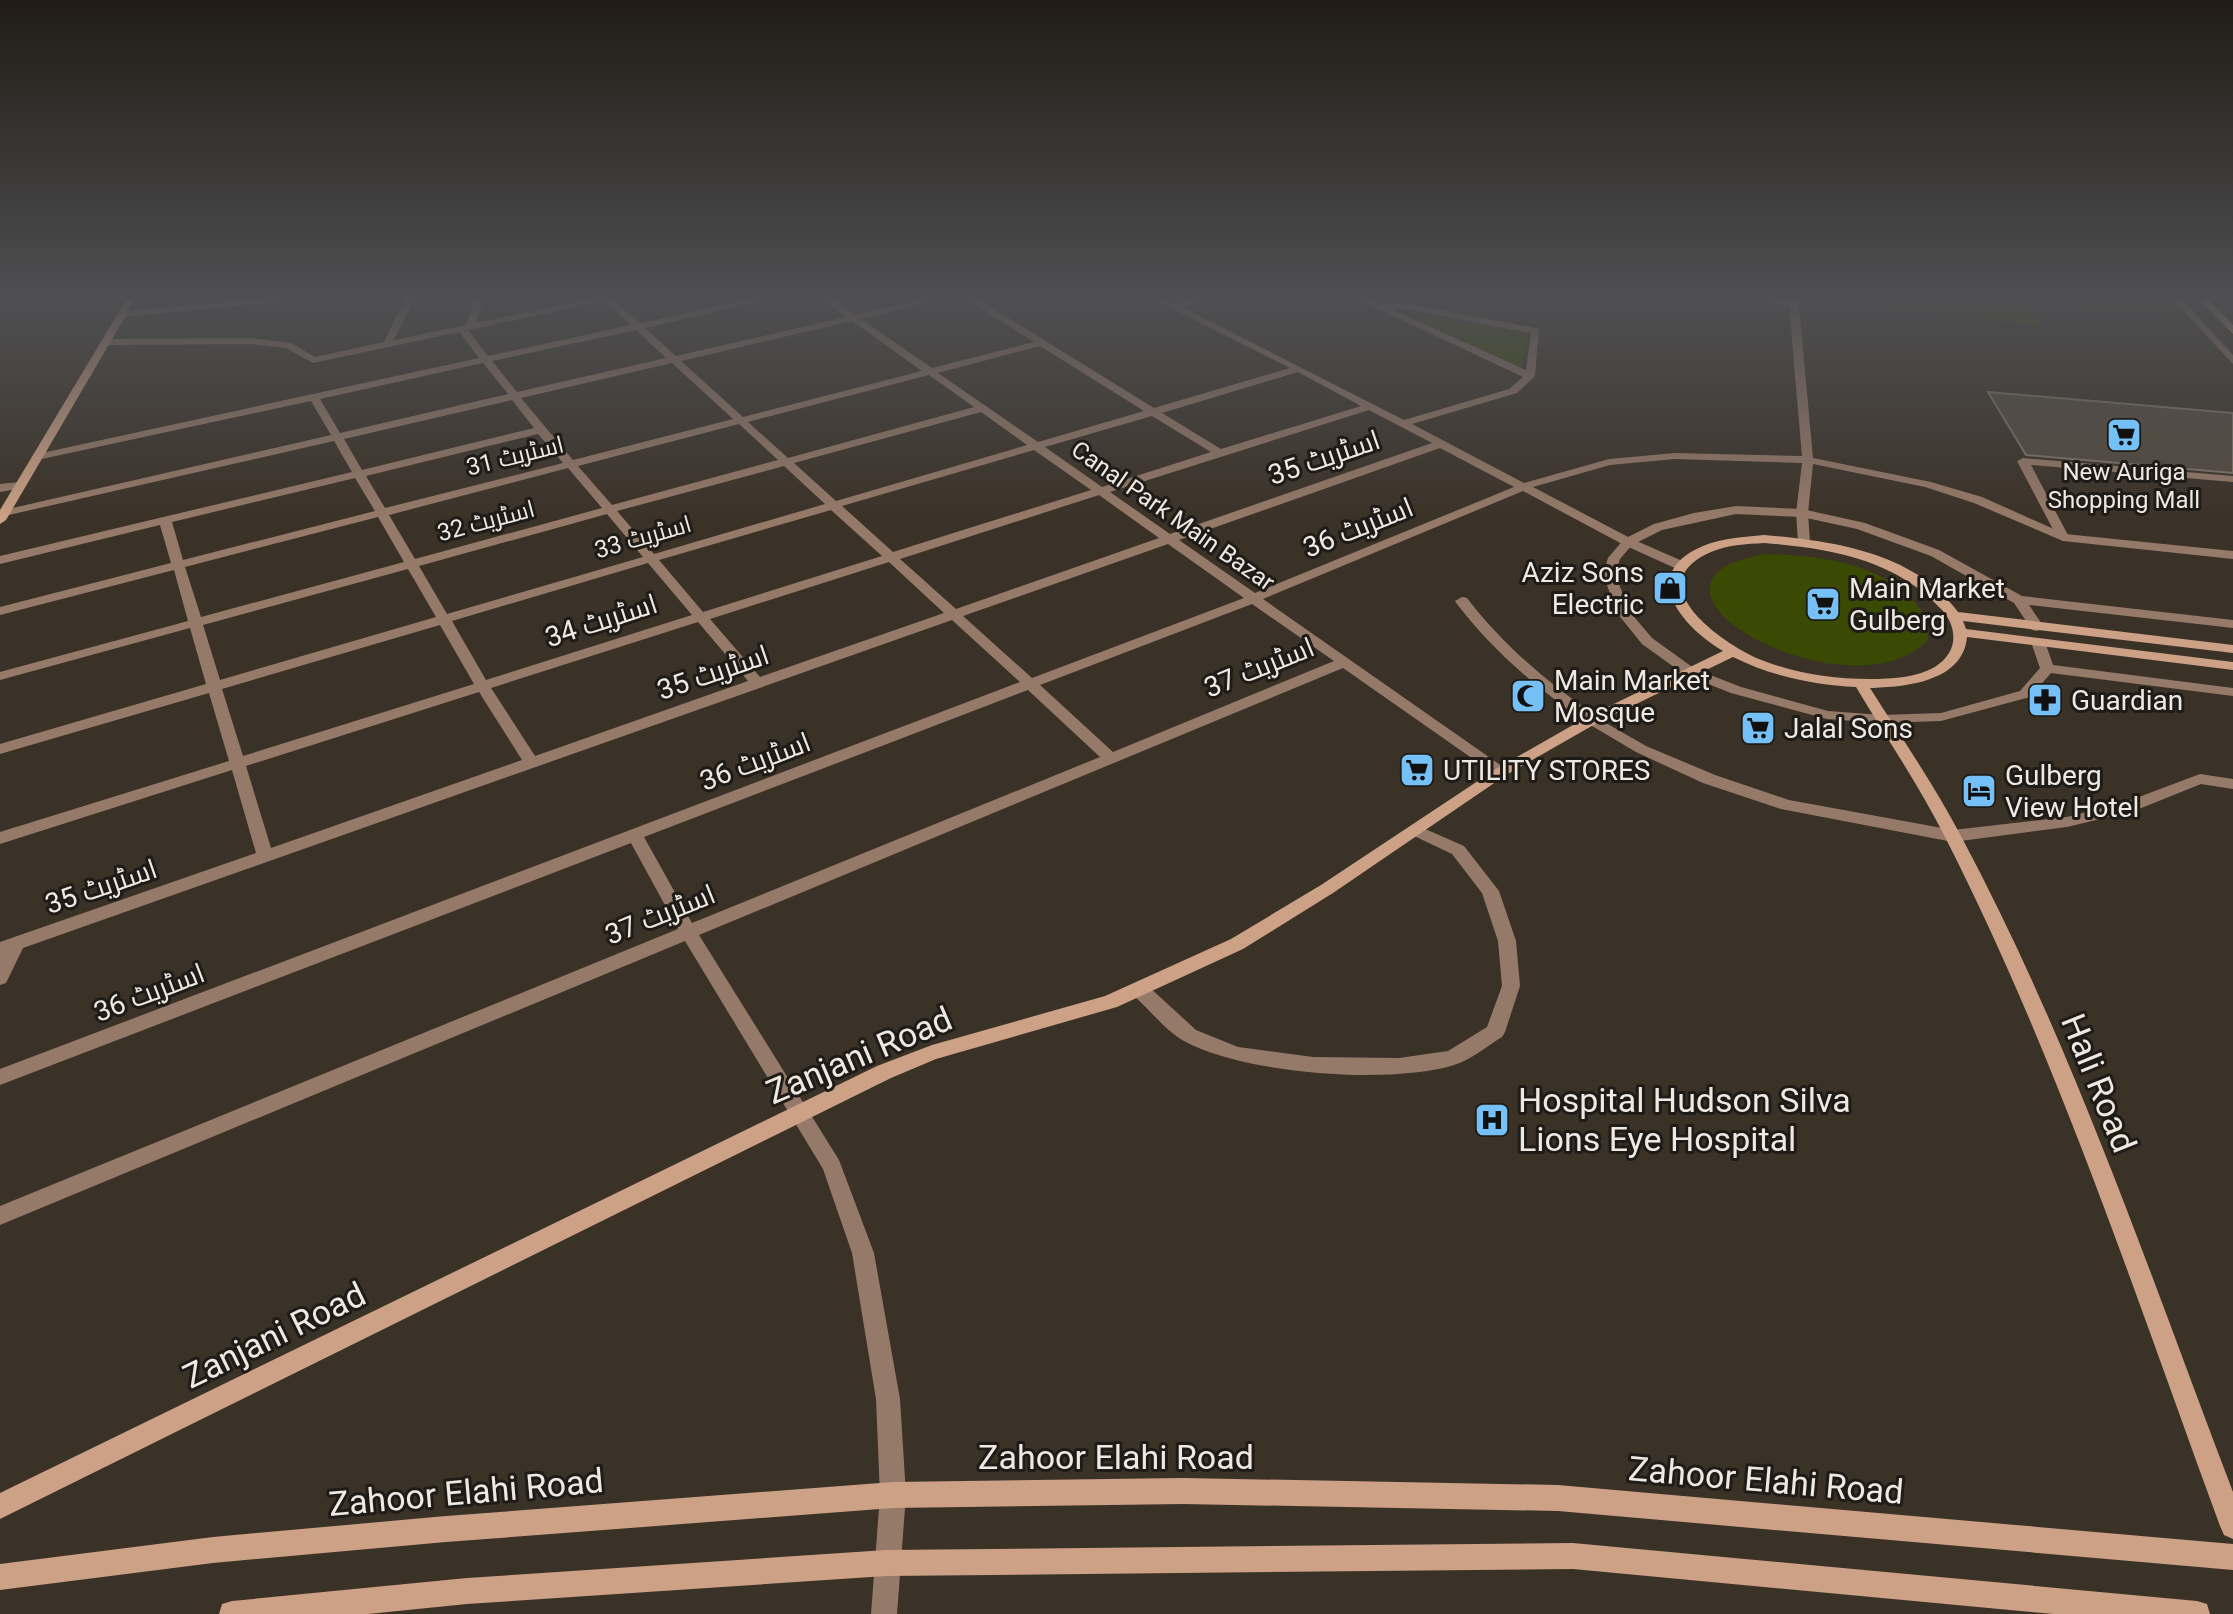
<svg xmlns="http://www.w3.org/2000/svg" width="2233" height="1614" viewBox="0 0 2233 1614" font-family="Roboto,Cairo,sans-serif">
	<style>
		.green { fill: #3b4a03 }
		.building { fill: #534a3e; stroke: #7f7568; stroke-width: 2 }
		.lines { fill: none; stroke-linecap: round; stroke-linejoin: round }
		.lane { fill: #967a69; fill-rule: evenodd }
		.street { fill: #967a69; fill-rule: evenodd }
		.secondary { fill: #cda185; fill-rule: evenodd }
		.labels { text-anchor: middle; stroke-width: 6; stroke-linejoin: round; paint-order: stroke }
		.far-street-label { font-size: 24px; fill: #efe9e2; stroke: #1f1b16 }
		.far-poi-label { font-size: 24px; fill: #efe9e2; stroke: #1f1b16 }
		.street-label { font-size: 28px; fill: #efe9e2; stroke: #1f1b16 }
		.poi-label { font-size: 28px; fill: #efe9e2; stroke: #1f1b16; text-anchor: start }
		.near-street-label { font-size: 34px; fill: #efe9e2; stroke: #1f1b16 }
		.near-poi-label { font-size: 34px; fill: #efe9e2; stroke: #1f1b16; text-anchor: start }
	</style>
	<rect width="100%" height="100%" fill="#3b3227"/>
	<path class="green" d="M1816,295H2173L2190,315L2024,301L2042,327Z
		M1403,312L1530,332L1521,369Z
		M1765,554C1817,555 1883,562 1918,606C1922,611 1927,616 1928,622C1929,627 1928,634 1928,640C1860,710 1665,618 1719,571C1732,560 1749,558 1765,554Z"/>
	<path class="building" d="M1988,392L2233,413V473L2026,455Z"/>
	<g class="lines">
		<path class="lane" d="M2023,458L2233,476V482L2031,465L2069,537L2063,541L2057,537L2017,461Z
			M1736,506L1802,509L1865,523L1939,550L2022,596L2233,620V628L2029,605L2044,627L2037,631L2032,630L2014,603L1931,556L1857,529L1802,517L1736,514L1662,530L1632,545L1620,559L1615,574L1630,612L1652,638L1695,669L1741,687L1828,711L1882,715L1941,713L2020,691L2040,668L2031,642L2038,638L2045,642L2053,665L2233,688V696L2051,673L2030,697L1941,721L1882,723L1827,719L1731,693L1685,675L1642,644L1617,613L1603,574L1608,558L1624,539L1654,524L1694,513Z
			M1462,597L1467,598C1504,646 1547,682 1597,717L1599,720L1597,723H1587C1537,688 1494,652 1457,604L1455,601Z"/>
		<path class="street" d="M308,295H348L122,317L117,314L122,311Z
			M407,295H416L394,340L466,325L476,295H485L476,323L600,297L599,295H616L613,300L640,323L769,295H787L645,328L676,356L846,317L817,295H828L855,315L939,295H956L861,319L932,368L1034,342L960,295H971L1154,408L1290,368L1146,295H1158L1175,304L1201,295H1215L1182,307L1404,420L1509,389L1523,377L1349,295H1361L1380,304L1405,303L1539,329L1535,376L1517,393L1412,424L1524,483L1609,459L1675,453L1802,456L1789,306L1737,295H1759L1789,300L1788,295H1798L1813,458L1931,482L1982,497L2065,534L2233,551V559L2063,541L1974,503L1925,487L1813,464L1808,513L1810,542L1804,546L1798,542L1796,513L1802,463L1675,459L1610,465L1533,487L1632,539L1687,563V569H1677L1624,545L1523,491L1263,599L1506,769L1509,772L1506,775H1496L1343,668L699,935L839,1160L874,1253L900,1399L906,1495L897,1614H871L880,1495L876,1399L852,1253L823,1169L685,941L0,1225V1206L678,929L631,843L0,1085V1069L1020,682L952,620L23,948L6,983L0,985V942L256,853L232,770L0,844V832L229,761L209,693L0,754V744L206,684L190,628L0,680V672L188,621L174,570L0,615V607L171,563L160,525L0,564V556L352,472L334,441L0,517V511L4,510L331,435L311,401L37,460L31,457L37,454L479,358L459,332L313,363L286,348L252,344L105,345L100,342L105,339L252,338L291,343L315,357L384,342ZM605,301L631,325L488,356L468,330ZM1391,309H1405L1531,333L1526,370ZM852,321L922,371L743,417L681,361ZM636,330L666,358L517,392L492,361ZM1040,346L1144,411L1038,442L938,373ZM483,363L508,394L340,433L320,399ZM672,363L733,419L573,460L521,398ZM1298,372L1361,406L1221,449L1162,413ZM929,375L974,407L788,458L748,422ZM512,400L534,428L362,470L344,439ZM1369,410L1432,443L1170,534L1110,492ZM981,412L1027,445L836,501L794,463ZM1152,416L1211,452L1102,487L1045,447ZM739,424L778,460L612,505L578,466ZM538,434L563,463L385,508L366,476ZM1440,448L1514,487L1255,593L1179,540ZM1034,450L1091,490L893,552L842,506ZM784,466L825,504L654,554L617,511ZM568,468L602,508L415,559L389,515ZM355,478L375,511L183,560L172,522ZM1099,495L1159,538L956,609L900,559ZM831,510L882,556L703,612L659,560ZM607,514L643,557L447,614L419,566ZM378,517L404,562L201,617L185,567ZM1168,544L1244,598L1032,678L963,616ZM889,562L944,613L760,677L710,619ZM648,563L692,615L486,680L452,621ZM408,569L436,617L220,680L203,625ZM1252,604L1334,661L1113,752L1040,685ZM698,622L748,681L535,756L491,688ZM440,625L474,684L243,756L222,689ZM1028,690L1100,757L692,923L644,837ZM479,692L522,760L271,848L246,766Z
			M2169,295H2178L2233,355V364Z
			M20,482L26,486L24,488L0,492V484Z
			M1592,715L1646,746L1715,775L1789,800L1953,830L2067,817L2123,803L2200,774L2233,779V789L2201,784L2134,811L2067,827L1953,842L1781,809L1703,783L1636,752L1587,723L1585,720Z
			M1416,825L1464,846L1499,891L1516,941L1520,986L1505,1032L1502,1037C1487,1046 1471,1060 1454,1065C1389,1085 1244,1074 1184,1041C1166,1031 1150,1010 1134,996L1132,991L1134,986L1141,984L1148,986L1196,1030L1238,1047L1313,1057L1399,1058L1448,1051L1487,1027L1502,986L1498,941L1482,893L1452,854L1410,834L1408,830L1410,826Z"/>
		<path class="secondary" d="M129,295H138L6,520L0,524V510Z
			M2195,295H2204L2233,325V334Z
			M1764,535C1833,541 1914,552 1958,612L2233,645V653L1963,621L1966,629L2233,662V670L1967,637C1963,682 1905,687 1870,688C1901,737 1935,786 1962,838C2073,1046 2149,1272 2233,1492V1539L2224,1535L2220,1526C2135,1295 2058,1059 1946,839C1920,787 1886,737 1856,687C1813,685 1771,676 1733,657L1597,723L1506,775L1333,893L1243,949L1117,1007L936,1059L891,1078L0,1519V1493L877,1066L932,1045L1105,996L1231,939L1321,885L1496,769L1587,717L1723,651C1682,627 1637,574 1703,546C1722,538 1744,537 1764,535ZM1764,543C1829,548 1895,559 1941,609C1952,620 1958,638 1949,653C1935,676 1901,678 1878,679C1837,680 1796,674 1759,659C1722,643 1637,584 1711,552C1727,545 1746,544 1764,543Z
			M1183,1478L1558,1485L2233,1544V1570L1558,1511L1183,1504L893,1508L446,1542L213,1563L0,1590V1564L213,1537L446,1516L893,1482Z
			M1573,1543L2197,1601L2207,1604L2210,1614H2053L1573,1569L886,1576L467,1604L368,1614H219L222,1604L232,1601L467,1578L886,1550Z"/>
	</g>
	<linearGradient id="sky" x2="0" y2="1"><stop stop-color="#201c15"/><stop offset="0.57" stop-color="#4f4f52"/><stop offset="1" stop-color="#4f4f52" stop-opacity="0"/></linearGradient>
	<rect width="2233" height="521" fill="url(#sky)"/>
	<defs>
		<g id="supermarket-square" transform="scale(1.8)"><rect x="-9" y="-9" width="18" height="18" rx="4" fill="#75c0f6" stroke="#1f1b16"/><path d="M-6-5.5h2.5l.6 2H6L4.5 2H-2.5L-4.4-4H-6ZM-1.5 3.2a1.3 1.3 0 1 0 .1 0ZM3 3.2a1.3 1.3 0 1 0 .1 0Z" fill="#111"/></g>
		<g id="shop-square" transform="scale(1.8)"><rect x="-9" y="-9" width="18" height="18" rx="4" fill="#75c0f6" stroke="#1f1b16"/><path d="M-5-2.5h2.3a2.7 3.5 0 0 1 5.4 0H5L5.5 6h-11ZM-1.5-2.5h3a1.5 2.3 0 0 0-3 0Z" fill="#111"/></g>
		<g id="mosque-square" transform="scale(1.8)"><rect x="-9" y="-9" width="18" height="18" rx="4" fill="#75c0f6" stroke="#1f1b16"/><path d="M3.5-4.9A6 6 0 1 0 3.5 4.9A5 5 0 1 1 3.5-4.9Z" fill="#111"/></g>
		<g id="pharmacy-square" transform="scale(1.8)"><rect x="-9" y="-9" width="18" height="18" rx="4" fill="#75c0f6" stroke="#1f1b16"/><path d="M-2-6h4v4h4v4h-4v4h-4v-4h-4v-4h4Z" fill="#111"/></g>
		<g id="hotel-square" transform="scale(1.8)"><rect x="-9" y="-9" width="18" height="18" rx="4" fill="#75c0f6" stroke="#1f1b16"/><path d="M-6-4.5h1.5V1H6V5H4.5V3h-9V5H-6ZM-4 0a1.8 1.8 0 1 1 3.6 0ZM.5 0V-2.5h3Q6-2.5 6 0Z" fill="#111"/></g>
		<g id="hospital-square" transform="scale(1.8)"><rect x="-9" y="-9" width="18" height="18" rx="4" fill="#75c0f6" stroke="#1f1b16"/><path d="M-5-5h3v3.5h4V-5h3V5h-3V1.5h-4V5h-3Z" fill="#111"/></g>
	</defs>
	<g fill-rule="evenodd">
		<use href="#supermarket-square" x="2124" y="435"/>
		<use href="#shop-square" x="1670" y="588"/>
		<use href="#supermarket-square" x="1823" y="604"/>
		<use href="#mosque-square" x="1528" y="696"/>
		<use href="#pharmacy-square" x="2045" y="700"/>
		<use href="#supermarket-square" x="1758" y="728"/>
		<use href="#supermarket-square" x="1417" y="770"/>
		<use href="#hotel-square" x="1979" y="791"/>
		<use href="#hospital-square" x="1492" y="1120"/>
	</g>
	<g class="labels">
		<g class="far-street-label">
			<text transform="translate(515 456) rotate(-14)" y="8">اسٹریٹ 31</text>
			<text transform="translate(1173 516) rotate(35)" y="8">Canal Park Main Bazar</text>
			<text transform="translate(486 521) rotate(-15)" y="8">اسٹریٹ 32</text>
			<text transform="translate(643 537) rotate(-16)" y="8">اسٹریٹ 33</text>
		</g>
		<g class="far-poi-label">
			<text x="2124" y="480">New Auriga<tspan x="2124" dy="28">Shopping Mall</tspan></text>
		</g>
		<g class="street-label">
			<text transform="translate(1324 457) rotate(-19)" y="10">اسٹریٹ 35</text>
			<text transform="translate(1358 527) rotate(-22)" y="10">اسٹریٹ 36</text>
			<text transform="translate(601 620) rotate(-18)" y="10">اسٹریٹ 34</text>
			<text transform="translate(1259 667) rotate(-22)" y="10">اسٹریٹ 37</text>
			<text transform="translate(713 672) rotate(-19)" y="10">اسٹریٹ 35</text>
			<text transform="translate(755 761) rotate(-21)" y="10">اسٹریٹ 36</text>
			<text transform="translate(101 886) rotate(-19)" y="10">اسٹریٹ 35</text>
			<text transform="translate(660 914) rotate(-22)" y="10">اسٹریٹ 37</text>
			<text transform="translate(149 992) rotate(-21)" y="10">اسٹریٹ 36</text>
		</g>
		<g class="poi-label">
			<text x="1644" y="582" text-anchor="end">Aziz Sons<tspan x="1644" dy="32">Electric</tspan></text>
			<text x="1849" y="598">Main Market<tspan x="1849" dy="32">Gulberg</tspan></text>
			<text x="1554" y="690">Main Market<tspan x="1554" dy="32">Mosque</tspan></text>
			<text x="2071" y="710">Guardian</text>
			<text x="1784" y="738">Jalal Sons</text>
			<text x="1443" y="780">UTILITY STORES</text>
			<text x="2005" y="785">Gulberg<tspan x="2005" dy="32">View Hotel</tspan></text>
		</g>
		<g class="near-street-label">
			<text transform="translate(859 1055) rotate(-23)" y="12">Zanjani Road</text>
			<text transform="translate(2099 1083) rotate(68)" y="12">Hali Road</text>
			<text transform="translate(274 1335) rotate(-26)" y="12">Zanjani Road</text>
			<text x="1116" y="1469">Zahoor Elahi Road</text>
			<text transform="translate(1766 1480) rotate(5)" y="12">Zahoor Elahi Road</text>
			<text transform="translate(466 1492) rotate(-5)" y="12">Zahoor Elahi Road</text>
		</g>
		<g class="near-poi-label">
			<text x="1518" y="1112">Hospital Hudson Silva<tspan x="1518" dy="39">Lions Eye Hospital</tspan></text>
		</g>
	</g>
</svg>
